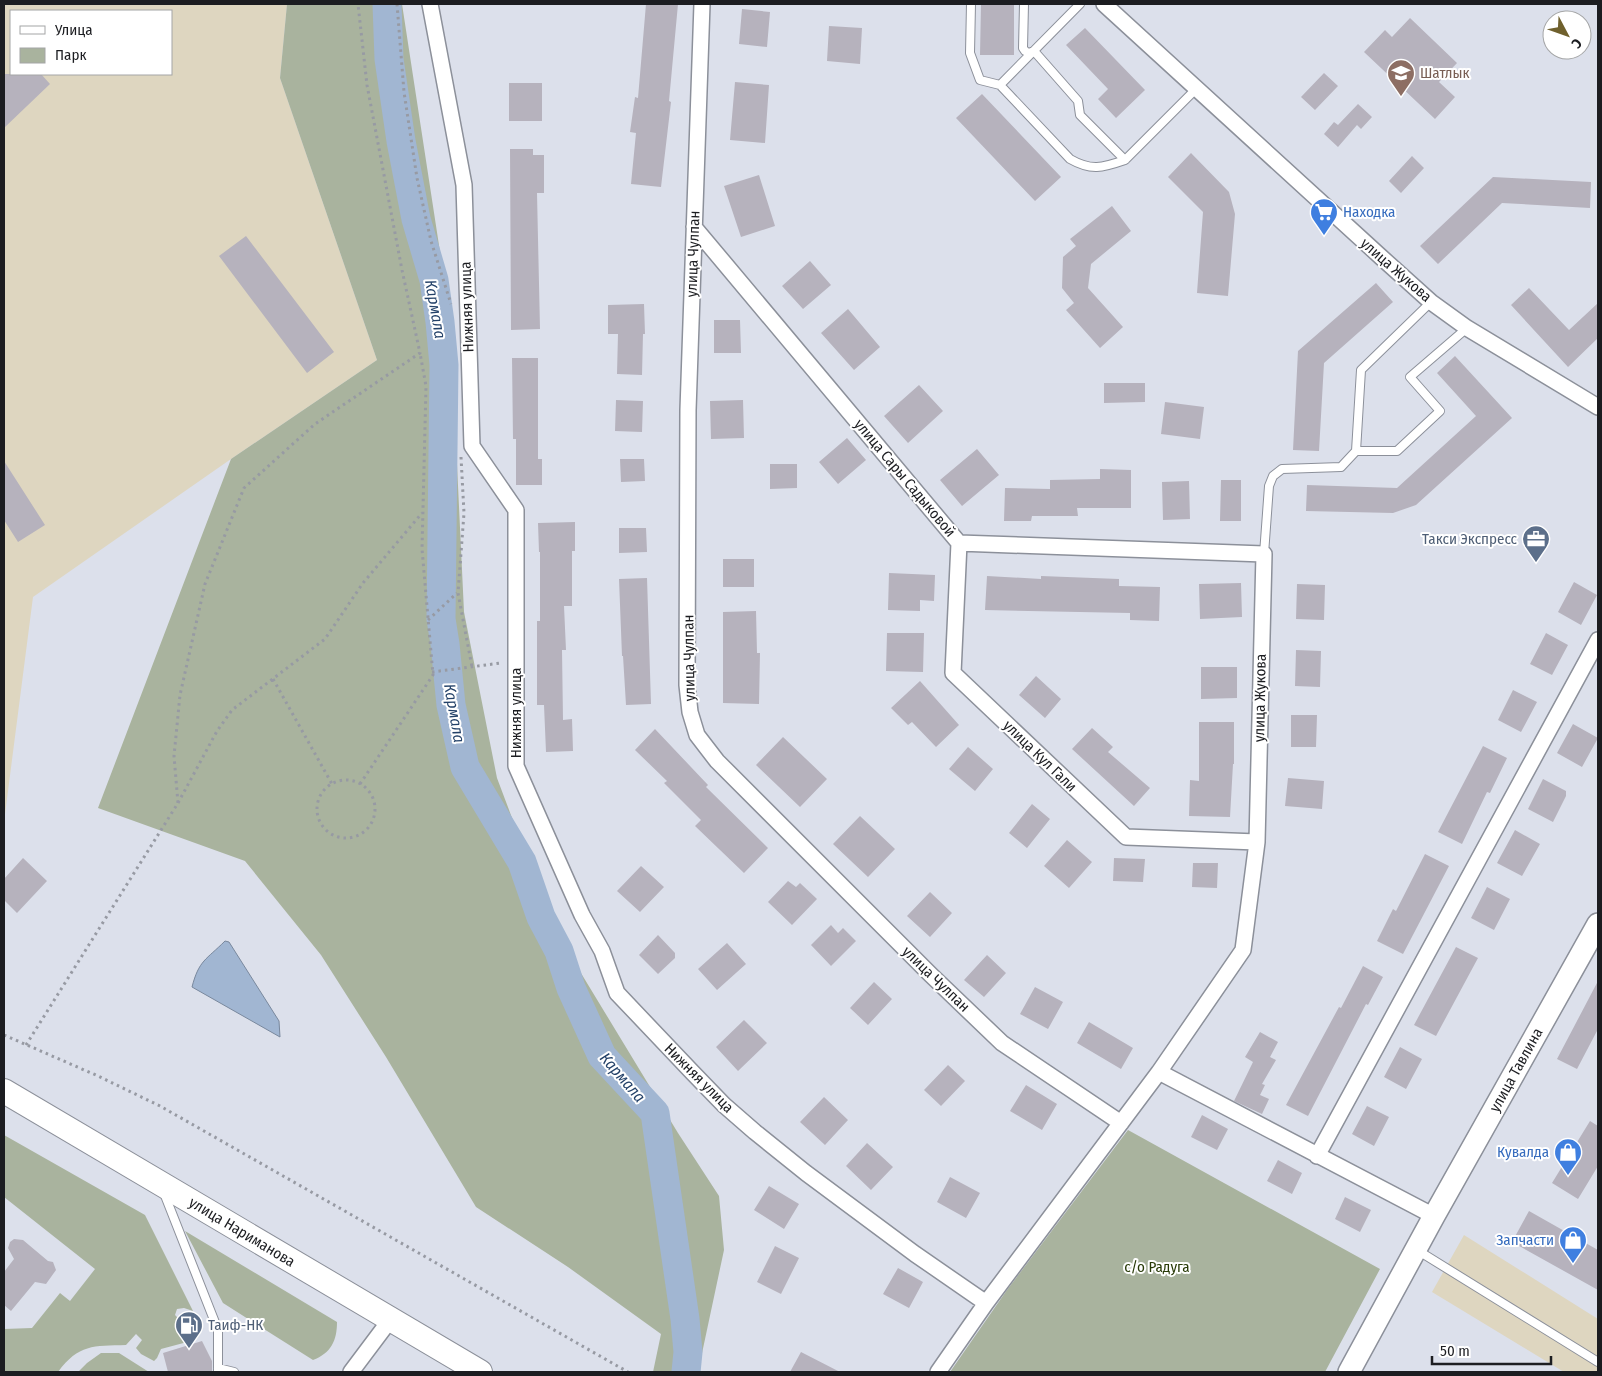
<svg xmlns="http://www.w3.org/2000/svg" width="1602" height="1376" viewBox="0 0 1602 1376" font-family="'Fira Sans Condensed',sans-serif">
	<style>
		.industrial { fill: #ded6c0; fill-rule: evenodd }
		.green { fill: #a9b39e }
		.water { fill: #a1b6d2; stroke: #79889d }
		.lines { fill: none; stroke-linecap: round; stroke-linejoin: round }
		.river { stroke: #a1b6d2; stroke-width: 29 }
		.building { fill: #b6b2bd }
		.service-casing { stroke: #8c909a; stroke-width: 10 }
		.minor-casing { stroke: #8c909a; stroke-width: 18 }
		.secondary-casing { stroke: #8c909a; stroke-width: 24 }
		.primary-casing { stroke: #8c909a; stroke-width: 26 }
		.path { stroke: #979aa3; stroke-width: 3; stroke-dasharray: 2.5 4; stroke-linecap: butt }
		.service { stroke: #fff; stroke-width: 8 }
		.minor { stroke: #fff; stroke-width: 15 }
		.secondary { stroke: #fff; stroke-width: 21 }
		.primary { stroke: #fff; stroke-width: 24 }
		.labels { text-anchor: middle; stroke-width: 4; stroke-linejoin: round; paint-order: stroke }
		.education-label { font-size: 15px; fill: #785e54; stroke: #fff; text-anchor: start }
		.shop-label { font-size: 15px; fill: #366cbe; stroke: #fff; text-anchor: end }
		.street-label { font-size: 15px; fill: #1c1d21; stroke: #fff }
		.service-label { font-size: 15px; fill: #4e5e75; stroke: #fff; text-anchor: end }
		.park-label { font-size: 15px; fill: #283a07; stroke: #fff }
		.water-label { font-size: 16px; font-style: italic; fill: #234168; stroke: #fff }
	</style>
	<rect width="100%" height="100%" fill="#dce0eb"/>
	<path class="industrial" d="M4,4H287L280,78L377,360L231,459L33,597L4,822ZM11,11H171V74H11Z
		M1464,1235L1598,1319V1372H1564L1432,1292Z"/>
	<path class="green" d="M287,4H402L450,317L464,612L497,778L553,927L678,1133L719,1196L724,1250L698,1372H653L661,1334L568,1267L476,1207L386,1057L321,955L245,861L98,808L231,459L377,360L280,78Z
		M1128,1130L1380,1269L1325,1372H950L1007,1290Z
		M4,1135L145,1215L193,1311L184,1308L177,1309L175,1315L180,1320L185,1321L181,1325L182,1329L185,1331L188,1329L192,1332L191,1341L161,1349L157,1358L154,1361L141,1354L136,1348L142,1340L136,1334L126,1345C93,1346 79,1344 58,1372H4V1329L32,1328L60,1293L70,1301L95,1269L4,1197Z
		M185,1231L337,1322C337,1341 331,1353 313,1360L223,1303Z
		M101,1353H119L149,1372H78L87,1363Z"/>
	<path class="water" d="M225,941L229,942L279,1021L280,1037L192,987C199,960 206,960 225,941Z"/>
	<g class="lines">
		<path class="river" d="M387,4L389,59L401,141L416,219L434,280L440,322L444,365L441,619L445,644L451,705L465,767L522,862L541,917L559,951L571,988L602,1056L655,1113L685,1319L688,1352L686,1372"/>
	</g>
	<path class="building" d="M646,4H678L669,101L671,102L661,187L631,184L636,133L630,132L635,97L638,98Z
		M981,4H1014V55H980Z
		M742,9L770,12L767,47L739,44Z
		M1410,18L1457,63L1439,82L1455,97L1435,119L1364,52L1385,30L1392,37Z
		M829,26L862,28L860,64L827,61Z
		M1085,28L1145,90L1116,118L1098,99L1108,89L1066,45Z
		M1324,73L1338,86L1315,110L1301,97Z
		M4,74H41L50,84L4,128Z
		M735,82L769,85L765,143L730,140Z
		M509,83H542V121H509Z
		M982,94L1061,177L1035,201L956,118Z
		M1358,104L1372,117L1361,129L1357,125L1338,147L1324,134L1334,122L1338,125Z
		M510,149H533V155H544V193H537L540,329L511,330Z
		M1191,153L1229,192L1235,214L1228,296L1197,293L1203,212L1168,177Z
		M1412,156L1424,168L1401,193L1389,181Z
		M759,175L775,226L741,237L724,186Z
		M1493,177L1591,182L1590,208L1502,203L1438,264L1420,246Z
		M1112,206L1131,231L1091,264L1088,288L1123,327L1100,348L1066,310L1074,303L1062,288L1063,257L1076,246L1070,239Z
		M246,236L334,352L307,373L219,256Z
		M810,261L831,285L803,309L782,286Z
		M1376,283L1393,302L1324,363L1319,451L1293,450L1298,351Z
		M1529,288L1569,330L1598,303V338L1568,367L1511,305Z
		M644,304L645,334H643L642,375L617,374L618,334H608V305Z
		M848,309L880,347L854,370L821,333Z
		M714,320H740L741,353H714Z
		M1455,356L1512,418L1416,505L1393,513L1306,511L1307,485L1397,488L1476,416L1437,373Z
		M512,358H538V459H542V485H516V439H513Z
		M1104,383H1145V402L1104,403Z
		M919,385L943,411L908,443L884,416Z
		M616,400L643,401L642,432L615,431Z
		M743,400L744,438L711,439L710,401Z
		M1165,402L1204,407L1200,439L1161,434Z
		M847,438L866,460L838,484L819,462Z
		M977,449L999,475L962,506L940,480Z
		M620,459H644L645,481L621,482Z
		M4,461L45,525L18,542L4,520Z
		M770,464H797V488L770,489Z
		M1100,469L1131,470V508H1077L1078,516H1032L1031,521H1004L1005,488L1050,489V480L1100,479Z
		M1221,480H1241V521H1220Z
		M1189,481L1190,519L1163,520L1162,482Z
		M575,522V551H572V606H564L566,650H562L563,720L572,719L573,751L546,752L544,705H537V621H540V552H539L538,523Z
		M619,528H646L647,552L619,553Z
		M723,559H754V587H723Z
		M889,573L935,575L934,601L920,600V611L888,610Z
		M987,576L1041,579V576L1119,579V586L1160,587L1159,621L1130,620V613L985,610Z
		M647,578L651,704L626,705L623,656H622L619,579Z
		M1574,582L1597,595L1581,625L1558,612Z
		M1241,583L1242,617L1200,619L1199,584Z
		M1297,584L1325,585L1324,620L1296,619Z
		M756,611L757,653H760L759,704L723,703V612Z
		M887,633H924L923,672L886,671Z
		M1546,633L1568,645L1552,675L1530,664Z
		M1296,650L1321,651L1320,687L1295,686Z
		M1201,667H1237V698L1201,699Z
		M1036,676L1061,699L1045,718L1019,695Z
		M920,681L959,725L936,747L912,722L908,725L891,708Z
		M1513,690L1537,702L1521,732L1498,720Z
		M1291,715H1317L1316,747H1291Z
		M1199,722H1234V764H1233L1230,817L1189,816L1190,780L1199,781Z
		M1573,724L1598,738L1582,767L1557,753Z
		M1092,728L1113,747L1108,752L1150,788L1134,806L1072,749Z
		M655,729L708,785L706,787L768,848L744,873L695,826L701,820L664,783L667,781L635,750Z
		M783,737L827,779L800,807L756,765Z
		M1483,746L1507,758L1490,793L1487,792L1462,844L1438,832Z
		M968,747L993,769L975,791L949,769Z
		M1288,778L1324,781L1322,809L1285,806Z
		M1543,779L1566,791V796L1553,822L1528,809Z
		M1032,804L1050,819L1027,848L1009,833Z
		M860,816L895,849L868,877L833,844Z
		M1515,830L1540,844L1522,876L1497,863Z
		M1067,840L1092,862L1069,888L1044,866Z
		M1425,854L1449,866L1403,954L1377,941L1393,909L1396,911Z
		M23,858L47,881L17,913L4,900V879Z
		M1114,858L1145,859L1143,882L1113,881Z
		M1193,863H1218L1217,888L1192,887Z
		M641,866L664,887L640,912L617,891Z
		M788,881L796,887L800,883L817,899L792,925L768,902Z
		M1487,887L1510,899L1494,930L1471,918Z
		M930,892L952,913L930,937L907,916Z
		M831,925L838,933L843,928L856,941L831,966L811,945Z
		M658,935L675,953V958L658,974L639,955Z
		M727,943L746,964L717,990L698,969Z
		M1456,947L1478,958L1436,1036L1414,1025Z
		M987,955L1006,973L984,997L964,980Z
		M1363,966L1383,977L1368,1005L1366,1004L1308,1116L1286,1105L1339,1007L1341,1008Z
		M1598,981V1029L1577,1069L1557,1059Z
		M874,982L892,999L868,1025L850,1008Z
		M1035,987L1063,1002L1048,1029L1020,1014Z
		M744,1020L767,1043L738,1071L716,1047Z
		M1089,1022L1133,1048L1121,1069L1077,1043Z
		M1260,1032L1278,1042L1270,1057L1276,1060L1262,1084L1265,1085L1260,1095L1269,1099L1262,1114L1234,1101L1253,1062L1245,1057Z
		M1400,1047L1422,1059L1406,1089L1384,1077Z
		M948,1065L965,1081L941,1106L924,1090Z
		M1026,1085L1057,1104L1042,1130L1010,1111Z
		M824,1097L848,1120L825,1145L800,1122Z
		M1367,1106L1389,1117L1374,1146L1352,1134Z
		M1202,1115L1228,1129L1217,1150L1191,1137Z
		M1590,1121L1598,1126V1166L1578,1199L1552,1183Z
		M867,1143L893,1167L871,1190L846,1166Z
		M1278,1160L1302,1173L1292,1194L1267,1181Z
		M950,1177L980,1193L966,1218L937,1202Z
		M769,1186L799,1204L784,1229L754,1210Z
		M1345,1197L1371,1210L1360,1232L1335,1219Z
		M1529,1211L1598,1250V1290L1512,1242Z
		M14,1239L23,1240L48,1261L53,1262L56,1270L46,1284L35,1282L11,1311L4,1305V1272L14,1259L8,1248L10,1242Z
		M775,1246L799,1258L781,1294L757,1282Z
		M898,1268L923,1282L909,1308L883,1294Z
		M202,1341L212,1361V1372H168L163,1353Z
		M801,1352L840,1372H790Z"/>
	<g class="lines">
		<g class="service-casing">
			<path id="service" d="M971,4L970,53L980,80L1000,85L1080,4
				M1024,4L1023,48L1025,51L1029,53L1034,51
				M1034,51L1078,101L1080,115L1125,160L1196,89
				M1000,85L1070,159C1091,171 1102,168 1125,160
				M1431,302L1361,370L1356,451H1397L1440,411L1410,377L1467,328
				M1264,554L1269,486L1273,476L1282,469L1341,467L1356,451
				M164,1193L218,1330V1372
				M1417,1250L1598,1362
				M218,1368L234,1372"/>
		</g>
		<g class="minor-casing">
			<path id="minor" d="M430,4L464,185L472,446L516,510V766L582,915L602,951L617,993L693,1073L724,1105L755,1132L806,1173L915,1254L986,1303
				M702,4L688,410L687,685L690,712L697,735L717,761L931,975L1002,1043L1121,1123
				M1104,4L1381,257L1431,302L1467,328L1598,407
				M694,227L959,543L1264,554L1257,842L1243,950L1159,1072L986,1303L938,1372
				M959,543L953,673L1126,837L1257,842
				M1159,1072L1434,1216
				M1317,1156L1598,640
				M351,1372L390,1320"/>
		</g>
		<g class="secondary-casing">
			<path id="secondary" d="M1349,1372L1434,1216L1598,924"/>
		</g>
		<g class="primary-casing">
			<path id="primary" d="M4,1091L480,1372"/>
		</g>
		<path class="path" d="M397,4L404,92L417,178L431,241L451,304
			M461,457L464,513L458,593L472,667
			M428,620L457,593
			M432,672L501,663
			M273,679L332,784
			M317 809a29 29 0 1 1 58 0a29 29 0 1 1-58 0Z
			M360,784L433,675L422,549L426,386L420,353
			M178,803L217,731L232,710L325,639L363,583L422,513
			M4,1035L98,1076L160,1106L628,1372
			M26,1045L178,803L174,756L180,695L205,584L244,488L315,424L420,353L402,270L367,85L358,4"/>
		<use href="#service" class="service"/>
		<use href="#minor" class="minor"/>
		<use href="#secondary" class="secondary"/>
		<use href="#primary" class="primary"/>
	</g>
	<defs>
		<g id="school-pin" transform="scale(1.4375)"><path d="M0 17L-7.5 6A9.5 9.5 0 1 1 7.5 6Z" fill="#8d6e63" stroke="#fff"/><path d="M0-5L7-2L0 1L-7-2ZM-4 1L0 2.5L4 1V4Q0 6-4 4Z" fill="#fff"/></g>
		<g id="supermarket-pin" transform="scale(1.4375)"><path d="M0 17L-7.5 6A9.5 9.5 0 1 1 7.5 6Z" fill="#3f7fe0" stroke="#fff"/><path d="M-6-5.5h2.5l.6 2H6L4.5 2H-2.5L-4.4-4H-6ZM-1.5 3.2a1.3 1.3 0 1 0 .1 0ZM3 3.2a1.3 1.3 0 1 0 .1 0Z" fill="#fff"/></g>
		<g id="office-pin" transform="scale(1.4375)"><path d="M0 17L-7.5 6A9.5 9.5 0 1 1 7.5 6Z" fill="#5c6f8a" stroke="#fff"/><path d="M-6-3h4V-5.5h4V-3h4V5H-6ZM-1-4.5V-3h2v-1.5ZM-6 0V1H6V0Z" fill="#fff"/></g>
		<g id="shop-pin" transform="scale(1.4375)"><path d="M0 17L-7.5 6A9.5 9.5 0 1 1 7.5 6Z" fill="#3f7fe0" stroke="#fff"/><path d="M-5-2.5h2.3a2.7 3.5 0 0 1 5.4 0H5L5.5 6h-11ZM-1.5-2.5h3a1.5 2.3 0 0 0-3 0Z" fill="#fff"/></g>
		<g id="fuel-pin" transform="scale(1.4375)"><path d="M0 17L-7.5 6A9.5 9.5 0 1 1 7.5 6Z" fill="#5c6f8a" stroke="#fff"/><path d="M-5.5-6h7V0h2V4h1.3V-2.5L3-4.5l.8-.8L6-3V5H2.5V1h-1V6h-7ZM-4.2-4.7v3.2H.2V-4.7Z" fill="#fff"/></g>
	</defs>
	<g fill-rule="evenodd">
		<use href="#school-pin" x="1401" y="73"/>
		<use href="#supermarket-pin" x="1324" y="212"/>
		<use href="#office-pin" x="1536" y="539"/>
		<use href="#shop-pin" x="1568" y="1152"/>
		<use href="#shop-pin" x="1573" y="1240"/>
		<use href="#fuel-pin" x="189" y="1325"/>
	</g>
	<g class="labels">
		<g class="education-label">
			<text x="1420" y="78">Шатлык</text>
		</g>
		<g class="shop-label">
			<text x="1343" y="217" text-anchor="start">Находка</text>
			<text x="1549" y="1157">Кувалда</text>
			<text x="1554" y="1245">Запчасти</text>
		</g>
		<g class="street-label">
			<text transform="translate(693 254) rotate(-88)" y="5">улица Чулпан</text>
			<text transform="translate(1396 270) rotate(41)" y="5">улица Жукова</text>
			<text transform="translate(467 307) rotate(-92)" y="5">Нижняя улица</text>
			<text transform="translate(905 478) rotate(50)" y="5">улица Сары Садыковой</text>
			<text transform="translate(689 658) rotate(-91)" y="5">улица Чулпан</text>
			<text transform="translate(1260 698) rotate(-89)" y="5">улица Жукова</text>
			<text transform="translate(516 713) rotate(-90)" y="5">Нижняя улица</text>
			<text transform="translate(1040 756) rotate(44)" y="5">улица Кул Гали</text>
			<text transform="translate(936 979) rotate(44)" y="5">улица Чулпан</text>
			<text transform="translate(1516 1070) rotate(-61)" y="5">улица Тавлина</text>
			<text transform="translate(699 1078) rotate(45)" y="5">Нижняя улица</text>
			<text transform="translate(242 1232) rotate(31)" y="5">улица Нариманова</text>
		</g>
		<g class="service-label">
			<text x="1517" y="544">Такси Экспресс</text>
			<text x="208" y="1330" text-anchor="start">Таиф-НК</text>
		</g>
		<g class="park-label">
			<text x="1157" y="1272">с/о Радуга</text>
		</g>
		<g class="water-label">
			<text transform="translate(436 309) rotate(80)" y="6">Кармала</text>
			<text transform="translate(455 713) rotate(80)" y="6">Кармала</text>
			<text transform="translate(623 1077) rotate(49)" y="6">Кармала</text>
		</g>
	</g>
	<rect width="1602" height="1376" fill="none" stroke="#1c1d21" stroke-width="10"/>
	<rect x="10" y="10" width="162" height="65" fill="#ffffff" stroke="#a4a5a6"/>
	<rect x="20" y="26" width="25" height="8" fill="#ffffff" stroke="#a4a5a6"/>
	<text x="55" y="35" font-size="15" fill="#1c1d21">Улица</text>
	<rect x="20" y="48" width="25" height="15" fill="#a9b39e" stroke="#a4a5a6"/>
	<text x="55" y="60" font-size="15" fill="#1c1d21">Парк</text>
	<g transform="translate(1567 35) rotate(131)"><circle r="24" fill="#ffffff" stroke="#a4a5a6"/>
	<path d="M0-4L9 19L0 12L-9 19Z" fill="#6f602d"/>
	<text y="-8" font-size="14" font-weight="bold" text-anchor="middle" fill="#1c1d21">С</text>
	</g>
	<path d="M1432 1356v8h119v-8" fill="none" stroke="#1c1d21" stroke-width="2.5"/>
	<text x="1440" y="1356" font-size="15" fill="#1c1d21" stroke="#ffffff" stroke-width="4" paint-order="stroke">50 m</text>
</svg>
